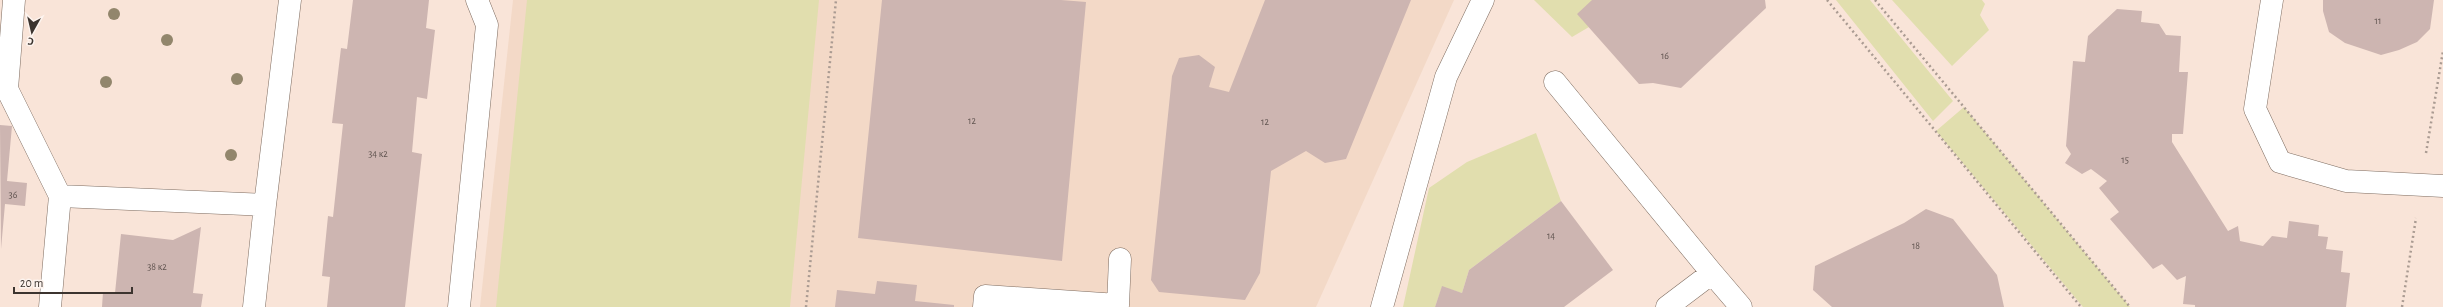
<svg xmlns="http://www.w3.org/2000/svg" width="2443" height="307" viewBox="0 0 2443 307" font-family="'Alegreya Sans',sans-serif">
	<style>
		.built { fill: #f3d9c7 }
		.green { fill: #e1deae }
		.building { fill: #cdb5b1 }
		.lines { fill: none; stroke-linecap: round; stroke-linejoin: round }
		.service-casing { stroke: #7e6c60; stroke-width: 23 }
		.path { stroke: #aa9b92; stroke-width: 2.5; stroke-dasharray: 2 3; stroke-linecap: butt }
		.service { stroke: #fff; stroke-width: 22 }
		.tree { fill: #92866c }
		.labels { text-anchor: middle; stroke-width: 4; stroke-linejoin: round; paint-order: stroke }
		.number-label { font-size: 10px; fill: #605450 }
	</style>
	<rect width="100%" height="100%" fill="#f9e4d8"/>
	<path class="built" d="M513,0H1454L1316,307H480Z"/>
	<path class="green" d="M527,0H819L790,307H496Z
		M1534,0H1592L1589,27L1572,37Z
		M1836,0H1870L1953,101L1933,121Z
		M1892,0H1982L1985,4L1980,15L1989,30L1952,66Z
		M1964,107L2130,307H2083L1936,131Z
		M1536,133L1561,201L1469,270L1462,293L1442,287L1435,307H1403L1429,188L1467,162Z"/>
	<path class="building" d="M353,0H429L426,28L435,30L427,99L417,97L412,152L422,154L405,307H327L330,277L322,276L328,216L333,217L343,124L332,123L341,48L347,49Z
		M882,0H1061L1086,2L1062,261L858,238Z
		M1265,0H1411L1346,159L1325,163L1306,151L1271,171L1260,273L1245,300L1159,292L1151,280L1172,76L1179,58L1199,55L1215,67L1209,87L1229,92Z
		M1592,0H1765L1766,8L1681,88L1653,83L1639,84L1577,14Z
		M2323,0H2434L2430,29L2417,42L2399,50L2381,55L2345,43L2329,32L2323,11Z
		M2117,9L2142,11L2141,22L2159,24L2166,35L2181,36L2179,72H2188L2183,134H2172V142L2228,231L2238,226L2240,241L2263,246L2272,236L2287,238L2289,221L2319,225L2318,236L2328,237L2326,249L2343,251L2341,272L2350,273L2346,307H2195V305L2183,304L2186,276L2177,280L2162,264L2153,269L2110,219L2119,212L2099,188L2107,181L2091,169L2082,174L2065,163L2071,154L2066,146L2073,61L2085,62L2088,36Z
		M0,125L12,126L7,181L27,183L25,206L5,204L1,249Z
		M1561,201L1613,270L1564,307H1435L1442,286L1462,293L1469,270Z
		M1926,209L1953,219L1997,275L2004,307H1832L1813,290L1815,266L1904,223Z
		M201,227L193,293L203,294L201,307H102L103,292L115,293L121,234L173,240Z
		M877,281L917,285L915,301L954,305V307H835L837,290L875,294Z"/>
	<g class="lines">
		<g class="service-casing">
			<path id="service" d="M14,0L7,89L60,196
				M2272,0L2255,109L2280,162L2346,181L2443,186
				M1555,82L1712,273L1667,307
				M265,205L290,0
				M1712,273L1741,307
				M50,307L60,196L265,205L254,307
				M459,307L487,25L477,0
				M984,307L985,296L1118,305L1120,259
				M1382,307L1446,77L1483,0"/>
		</g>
		<path class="path" d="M1827,0L2081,307
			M1875,0L2130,307
			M2426,153L2443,51
			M806,307L836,0
			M2402,307L2416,218"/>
		<use href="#service" class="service"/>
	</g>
	<g class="tree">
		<circle cx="114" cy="14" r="6"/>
		<circle cx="167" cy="40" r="6"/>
		<circle cx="237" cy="79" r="6"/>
		<circle cx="106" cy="82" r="6"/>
		<circle cx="231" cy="155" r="6"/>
	</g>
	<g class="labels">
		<g class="number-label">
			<text x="2378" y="24">11</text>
			<text x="1665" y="59">16</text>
			<text x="972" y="124">12</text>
			<text x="1265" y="125">12</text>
			<text x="378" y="157">34 к2</text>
			<text x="2125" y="163">15</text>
			<text x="13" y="198">36</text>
			<text x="1551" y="239">14</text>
			<text x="1916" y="249">18</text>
			<text x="157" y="270">38 к2</text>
		</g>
	</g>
	<g transform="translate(32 32) rotate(188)" stroke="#fdf4ef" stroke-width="3" paint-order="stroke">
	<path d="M0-3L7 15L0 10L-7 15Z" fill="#3c342f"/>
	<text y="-6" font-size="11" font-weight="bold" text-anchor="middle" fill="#3c342f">С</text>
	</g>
	<path d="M14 287v6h118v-6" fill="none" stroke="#3c342f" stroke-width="2"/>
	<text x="20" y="287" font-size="12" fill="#3c342f" stroke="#fdf4ef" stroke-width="3" paint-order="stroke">20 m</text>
</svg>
